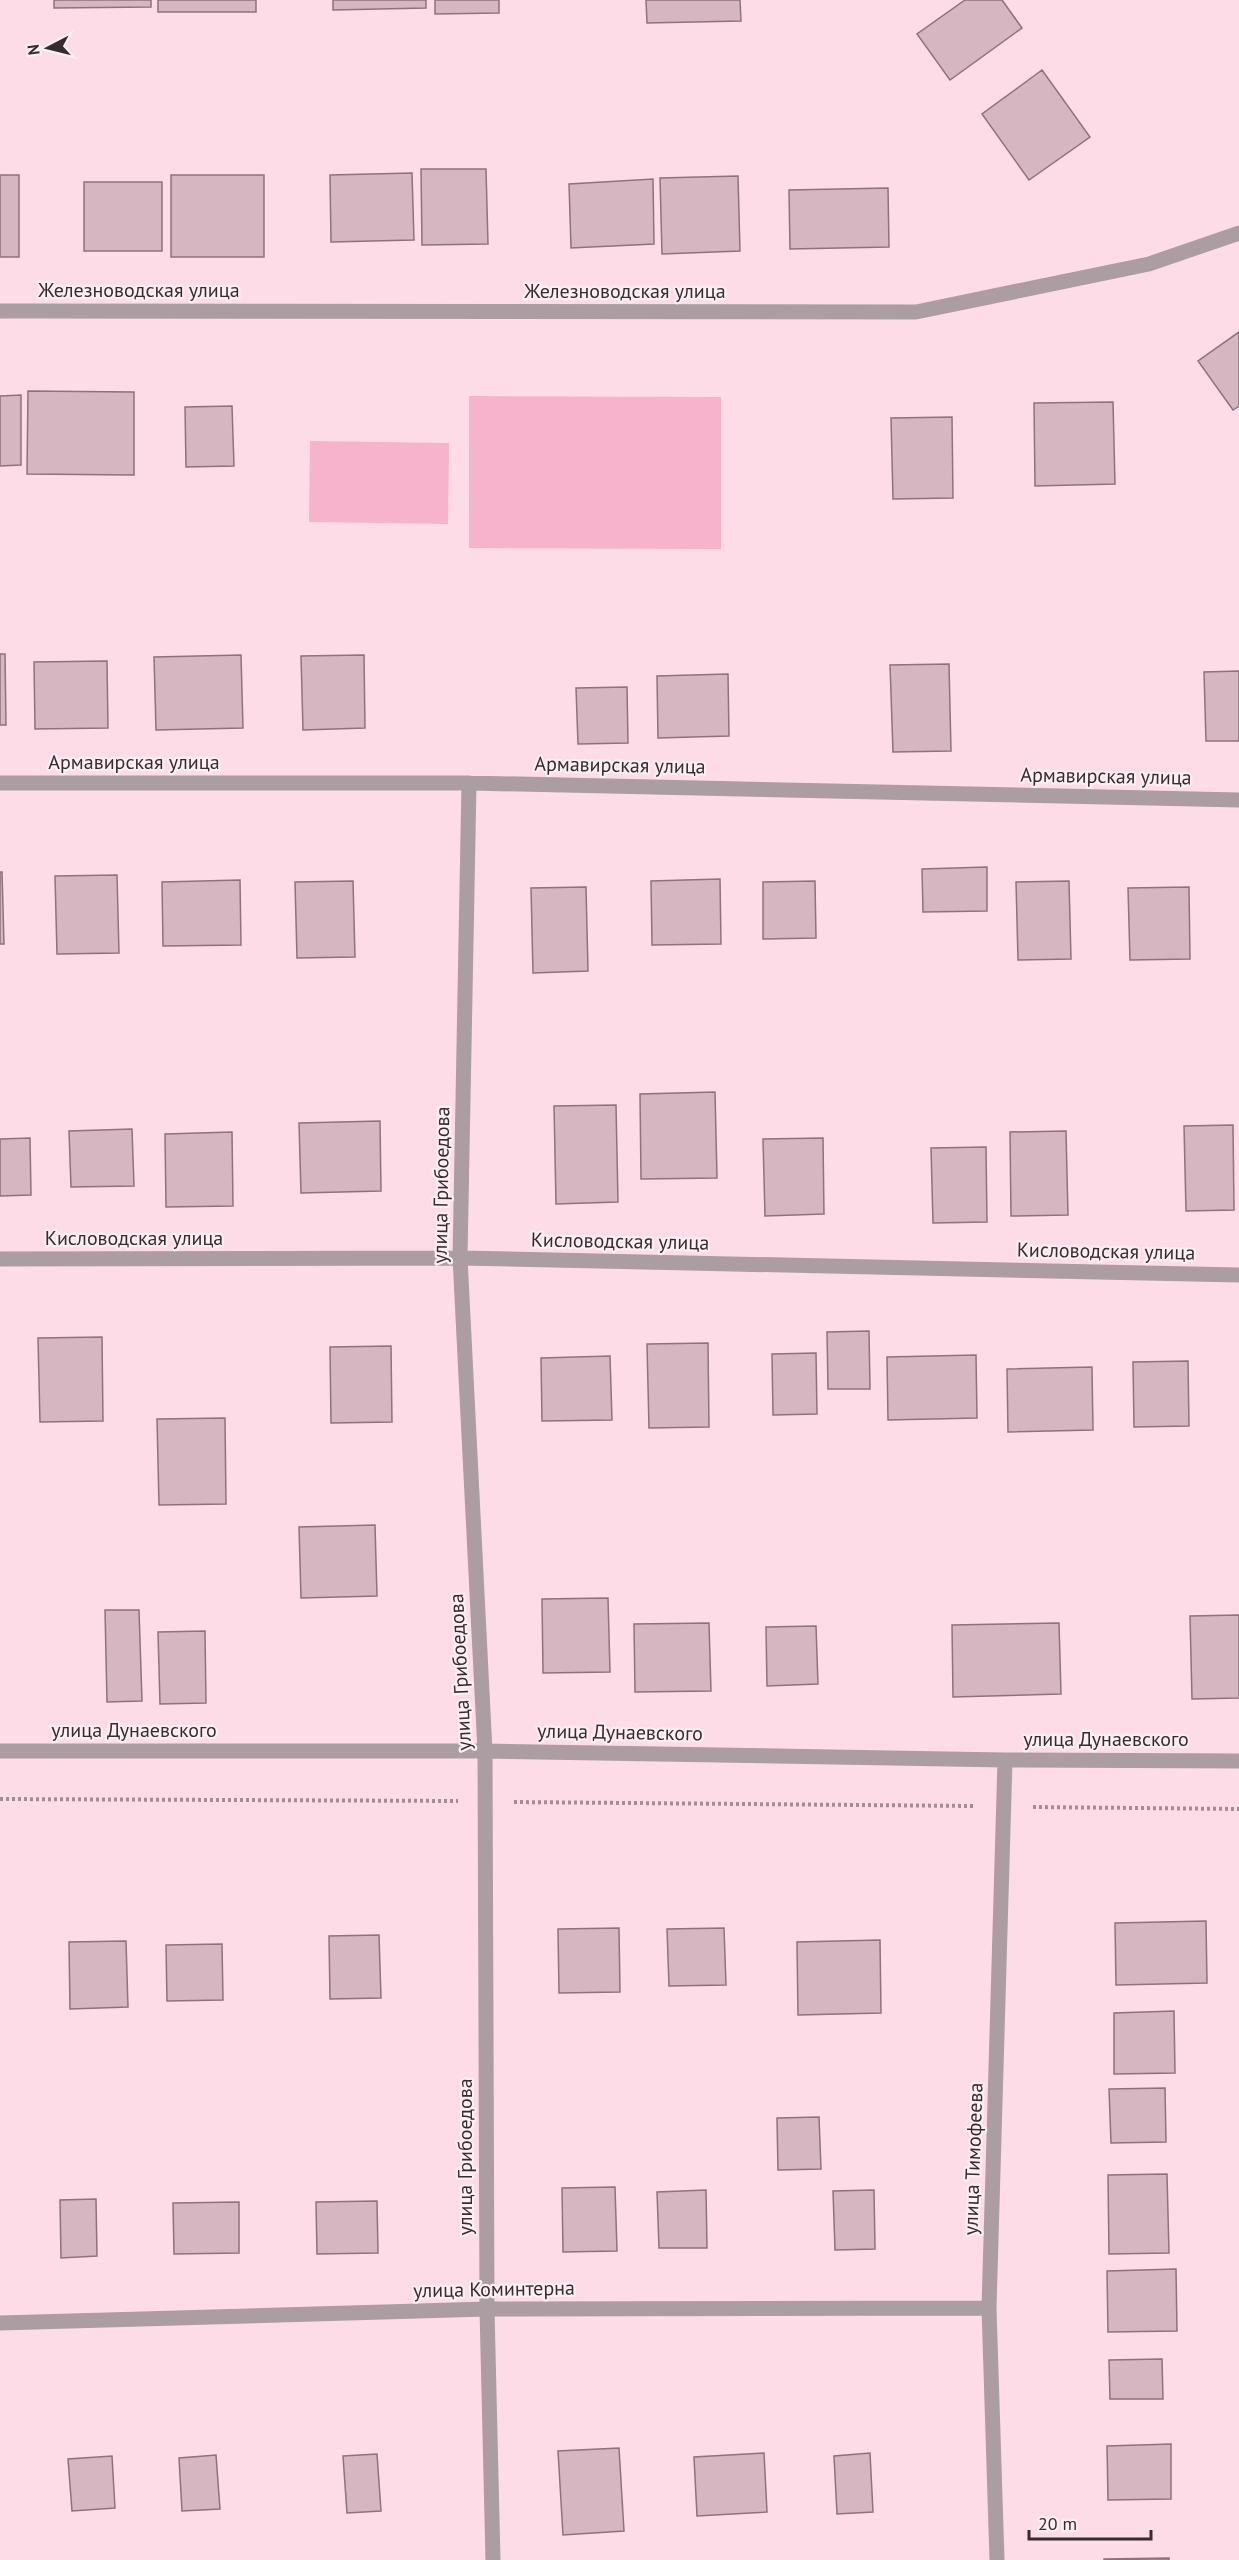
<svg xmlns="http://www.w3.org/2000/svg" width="1239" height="2560" viewBox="0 0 1239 2560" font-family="'PT Sans',sans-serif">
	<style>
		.green { fill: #f7b3cc }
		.building { fill: #d6b6c1; stroke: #8e727c; stroke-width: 1.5 }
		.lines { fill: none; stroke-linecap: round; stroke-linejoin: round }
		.path { stroke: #a38c94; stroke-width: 4; stroke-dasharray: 3 3; stroke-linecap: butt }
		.minor { stroke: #ab9da2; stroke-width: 15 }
		.labels { text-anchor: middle; stroke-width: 4.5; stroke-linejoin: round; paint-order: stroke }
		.street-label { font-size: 20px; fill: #372b2f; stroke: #fdeff4 }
	</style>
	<rect width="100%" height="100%" fill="#fddce8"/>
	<path class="green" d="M469,396L721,397V549L469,548Z
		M310,441L449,443L448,524L309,522Z"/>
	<path class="building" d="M54,0H151V7L54,8Z
		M158,0H256V12H158Z
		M333,0H426V8L333,10Z
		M435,0H499V13L435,14Z
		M646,0H740L741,21L647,23Z
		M965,0H1002L1022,28L950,80L917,34Z
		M1042,70L1090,137L1029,180L982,114Z
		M421,169H486L488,244L422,245Z
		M412,173L414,240L331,242L330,175Z
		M0,175H19V257H0Z
		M171,175H264V257H171Z
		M738,176L740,251L662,254L660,178Z
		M653,179L654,244L571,248L569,184Z
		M84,182H162V251H84Z
		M888,188L889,247L790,249L789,190Z
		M1239,332V406L1233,410L1198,361Z
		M28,391L134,392V475L27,474Z
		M21,395V465L0,466V396Z
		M1113,402L1115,484L1035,486L1034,403Z
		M232,406L234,466L186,467L185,407Z
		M952,417L953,498L893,499L891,418Z
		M0,654H5L6,725H0Z
		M241,655L243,728L156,730L154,657Z
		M364,655L365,728L303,730L301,656Z
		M107,661L108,728L35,729L34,662Z
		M949,664L951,751L893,752L890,665Z
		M1239,671V741H1206L1204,672Z
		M728,674L729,736L658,738L657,676Z
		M627,687L628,743L578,744L576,688Z
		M987,867V911L923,912L922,869Z
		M0,872H2L4,944H0Z
		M117,875L119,953L57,954L55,876Z
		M720,879L721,944L652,945L651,881Z
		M240,880L241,945L163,946L162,882Z
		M353,881L355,957L297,958L295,882Z
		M815,881L816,938L763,939V882Z
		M1069,881L1071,959L1018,960L1016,882Z
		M586,887L588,971L533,973L531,888Z
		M1189,887L1190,959L1130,960L1128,888Z
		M715,1092L717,1178L641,1179L640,1094Z
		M616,1105L618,1202L556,1204L554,1106Z
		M380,1121L381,1191L301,1193L299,1123Z
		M1233,1125L1234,1210L1186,1211L1184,1126Z
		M132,1129L134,1186L71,1187L69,1131Z
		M1066,1131L1068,1215L1011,1216L1010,1132Z
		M232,1132L233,1206L166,1207L165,1134Z
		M30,1138L31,1195L0,1196V1139Z
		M823,1138L824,1214L765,1216L763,1139Z
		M986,1147L987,1222L933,1223L931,1148Z
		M869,1331L870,1389H828L827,1332Z
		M102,1337L103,1421L40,1422L38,1338Z
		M708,1343L709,1427L649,1428L647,1344Z
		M391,1346L392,1422L331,1423L330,1347Z
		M816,1353L817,1414L773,1415L772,1354Z
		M976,1355L977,1418L888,1420L887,1357Z
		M610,1356L612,1420L542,1421L541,1358Z
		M1188,1361L1189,1426L1134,1427L1133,1362Z
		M1092,1367L1093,1430L1008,1432L1007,1369Z
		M225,1418L226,1504L159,1505L157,1419Z
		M375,1525L377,1596L301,1598L299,1527Z
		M608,1598L610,1672L543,1673L542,1599Z
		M105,1610H139L142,1701L107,1702Z
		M1239,1615V1698L1192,1699L1190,1616Z
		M709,1623L711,1691L635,1692L634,1624Z
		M1059,1623L1061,1694L953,1697L952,1625Z
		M816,1626L818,1684L767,1686L766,1627Z
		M205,1631L206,1703L160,1704L158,1632Z
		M1206,1921L1207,1983L1116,1985L1115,1923Z
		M619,1928L620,1992L559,1993L558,1929Z
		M724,1928L726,1985L669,1986L667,1929Z
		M379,1935L381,1998L330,1999L329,1936Z
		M880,1940L881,2013L798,2015L797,1942Z
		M126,1941L128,2007L70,2009L69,1942Z
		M222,1944L223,2000L167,2001L166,1945Z
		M1174,2011L1175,2073L1114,2074V2013Z
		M1165,2088L1166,2142L1111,2143L1109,2089Z
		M819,2117L821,2169L778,2170L777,2118Z
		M1167,2174L1169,2253L1109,2254L1108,2175Z
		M615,2187L617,2251L563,2252L562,2188Z
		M706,2190L707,2248H659L657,2192Z
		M874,2190L875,2249L835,2250L833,2191Z
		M96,2199L97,2256L61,2258L60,2200Z
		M377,2201L378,2253L317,2254L316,2202Z
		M239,2202V2253L174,2254L173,2203Z
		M1176,2269L1177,2331L1108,2332L1107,2271Z
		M1162,2359L1163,2399H1110L1109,2360Z
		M1171,2444V2499L1108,2500L1107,2446Z
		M619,2448L624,2531L563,2535L558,2451Z
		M764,2453L767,2512L697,2516L694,2457Z
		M870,2453L873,2512L837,2514L834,2456Z
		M377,2454L381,2511L347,2513L343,2456Z
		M216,2455L220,2509L182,2511L179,2458Z
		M112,2456L115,2508L72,2511L68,2459Z
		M1169,2558V2560H1104V2559Z"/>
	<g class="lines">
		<path class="path" d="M0,1799L458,1801
			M514,1802L974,1806
			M1033,1807L1239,1809"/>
		<path class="minor" d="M0,311L916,312L1149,264L1239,233
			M0,783H469L1239,800
			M469,783L460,1258L485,1751L487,2309L493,2560
			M0,1259L460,1258L1239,1275
			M0,1751H485L1005,1760L1239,1761
			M0,2323L487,2309L989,2308
			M997,2560L989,2308L1005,1760"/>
	</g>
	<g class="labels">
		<g class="street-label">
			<text x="139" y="297">Железноводская улица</text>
			<text x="625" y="298">Железноводская улица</text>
			<text x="134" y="769">Армавирская улица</text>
			<text transform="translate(620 765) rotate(1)" y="7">Армавирская улица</text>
			<text transform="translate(1106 776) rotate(1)" y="7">Армавирская улица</text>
			<text transform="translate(441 1185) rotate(-89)" y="7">улица Грибоедова</text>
			<text x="134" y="1245">Кисловодская улица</text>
			<text transform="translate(620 1241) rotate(1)" y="7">Кисловодская улица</text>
			<text transform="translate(1106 1251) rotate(1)" y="7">Кисловодская улица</text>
			<text transform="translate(460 1672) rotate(-93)" y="7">улица Грибоедова</text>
			<text x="134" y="1737">улица Дунаевского</text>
			<text transform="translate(620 1732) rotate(1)" y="7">улица Дунаевского</text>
			<text x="1106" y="1746">улица Дунаевского</text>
			<text transform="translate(465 2157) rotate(-90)" y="7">улица Грибоедова</text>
			<text transform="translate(973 2159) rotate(-88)" y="7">улица Тимофеева</text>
			<text transform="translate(494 2289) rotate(-1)" y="7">улица Коминтерна</text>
		</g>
	</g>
	<g transform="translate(48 48) rotate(263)" stroke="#fdeff4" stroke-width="4.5" paint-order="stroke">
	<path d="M0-4.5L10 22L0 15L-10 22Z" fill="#372b2f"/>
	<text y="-9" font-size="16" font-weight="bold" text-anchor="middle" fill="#372b2f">N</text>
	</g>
	<path d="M1029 2530v9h122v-9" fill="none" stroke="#372b2f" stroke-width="3"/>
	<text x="1038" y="2530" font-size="18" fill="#372b2f" stroke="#fdeff4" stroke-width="4.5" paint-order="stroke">20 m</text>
</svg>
